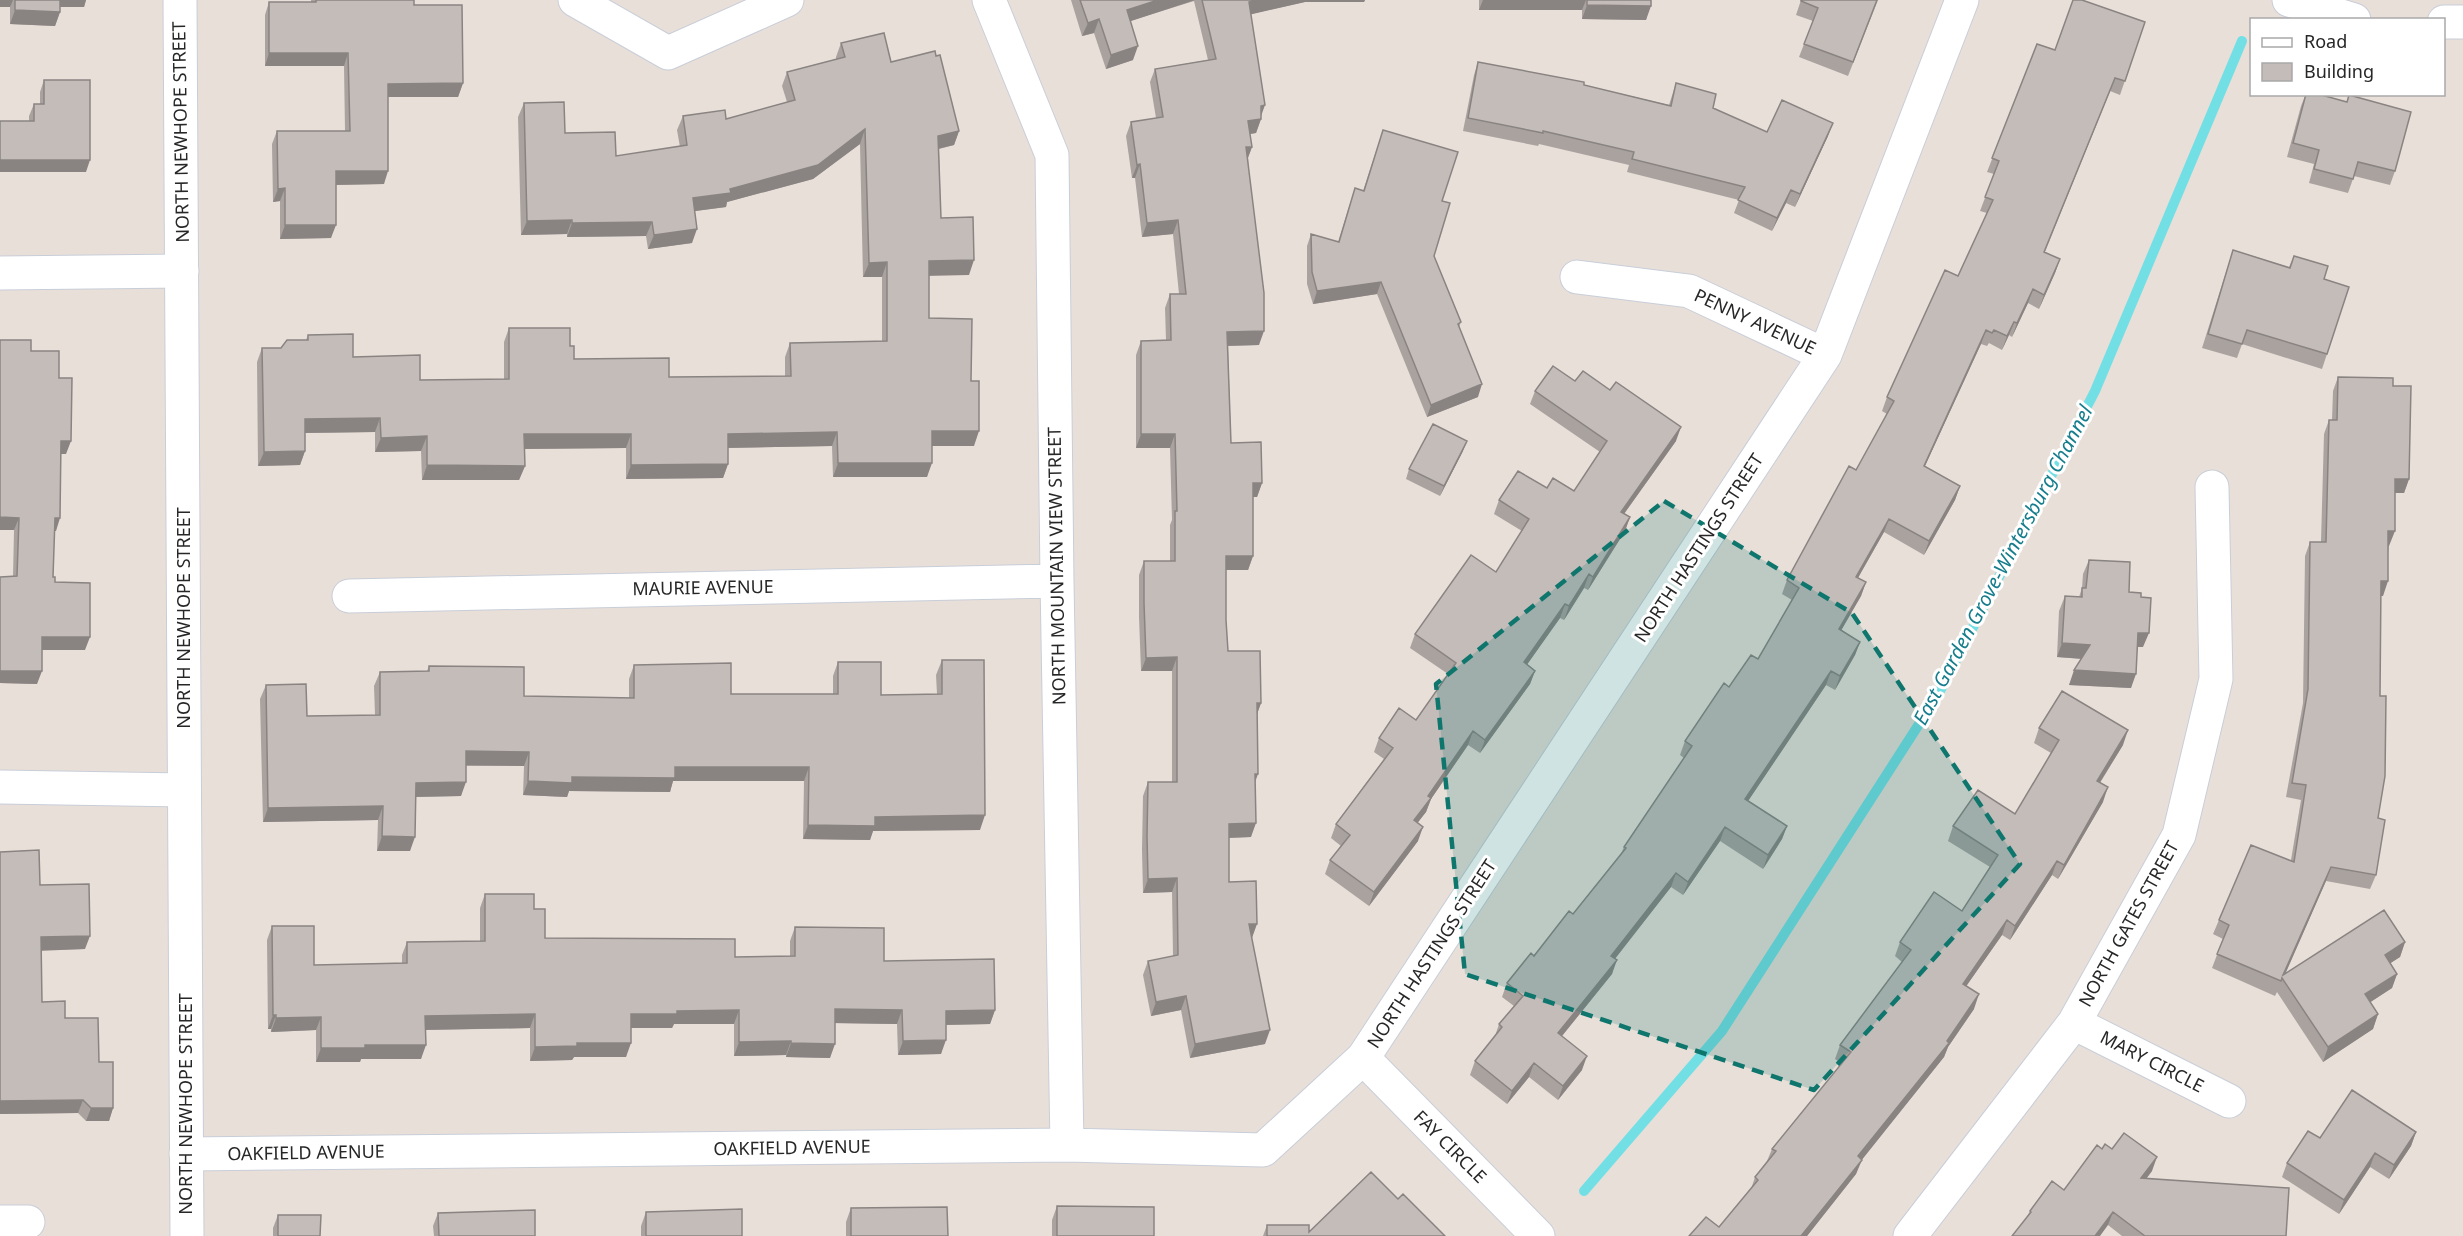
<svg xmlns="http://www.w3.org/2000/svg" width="2463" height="1236" viewBox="0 0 2463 1236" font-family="'Noto Sans',sans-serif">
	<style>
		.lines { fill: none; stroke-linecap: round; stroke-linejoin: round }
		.stream { stroke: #72dfe5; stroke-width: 10 }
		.minor-casing { stroke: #c8ced8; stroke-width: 35 }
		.tertiary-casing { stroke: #c8ced8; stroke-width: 35 }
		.minor { stroke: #fff; stroke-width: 33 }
		.tertiary { stroke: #fff; stroke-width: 33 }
		.wall { fill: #a9a29f }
		.shaded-wall { fill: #898482 }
		.building { fill: #c4bcb9; stroke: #898482; stroke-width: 1.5 }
		.marked { fill: #0f766e; fill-opacity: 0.2; stroke: #0f766e; stroke-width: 4.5; stroke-dasharray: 12 8; stroke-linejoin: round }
		.labels { text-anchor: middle; stroke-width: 6; stroke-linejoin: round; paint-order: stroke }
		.street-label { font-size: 18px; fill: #272727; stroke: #fff }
		.water-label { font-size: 20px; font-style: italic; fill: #167d8c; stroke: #fff }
	</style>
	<rect width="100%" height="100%" fill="#e9dfd9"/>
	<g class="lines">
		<path class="stream" d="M1584,1191L1722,1031L1939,693L2095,391L2242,41"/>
		<g class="minor-casing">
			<path id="minor" d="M575,0L668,53L787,0
				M989,0L1052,155L1057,581L1067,1145
				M2289,0L2354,20
				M2444,22H2463
				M0,273L182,271
				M1577,277L1689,291L1825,355
				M349,596L1057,581
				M0,787L184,790
				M2074,1023L2229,1101
				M1363,1058L1538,1236
				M186,1154L1067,1145L1263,1150L1363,1058L1825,355L1962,0
				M0,1222H28
				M1910,1236L2074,1023L2179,835L2216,679L2212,487"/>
		</g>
		<g class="tertiary-casing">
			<path id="tertiary" d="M180,0L187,1236"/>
		</g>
		<use href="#minor" class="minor"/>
		<use href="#tertiary" class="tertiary"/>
	</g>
	<path class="wall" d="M0,0H86L84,7H60V12L55,26L10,24V7H0Z
		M311,0H414V5L463,83L458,97H388L384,184L336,185L331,238L280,239V201L273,202L272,144L277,131H345L344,66H265V15L269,2H311Z
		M1071,0H1365L1364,2H1305L1251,14L1261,116V119L1256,133L1250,134L1252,147L1248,158L1259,345L1228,346L1231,443L1262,483L1257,497H1253V556L1248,570H1226V620L1228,651L1261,703L1257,714L1255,784L1251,837L1229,838V882L1252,938L1265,1044L1190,1058L1181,1010L1151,1016L1143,975L1148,961L1173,956L1172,892L1143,893L1142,850L1143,796L1148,782H1172V671H1141L1139,617V575L1144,561H1170V525L1172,520L1170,448H1136V355L1141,341L1166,340L1165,308L1170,294H1179L1173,234L1142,237L1135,178H1132L1126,136L1131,122L1156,118L1150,82L1155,69L1208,60L1194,1L1130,21L1133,60L1106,69L1094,33L1082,36Z
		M1479,0H1651L1646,20L1582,19V10H1479Z
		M1801,0H1878L1848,76L1799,57L1813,21L1796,15Z
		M2145,22L2120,95L2110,91L2045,252L2060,259L2055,273L2039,309L2028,303L2012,337L2009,335L2002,350L1989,343L1987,346L1981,344L1925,466L1960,486L1955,500L1924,555L1884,532L1858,578L1866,582L1861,596L1841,630L1860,642L1855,655L1835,690L1826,685L1748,801L1787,826L1782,839L1763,869L1720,841L1683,895L1671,887L1615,959L1612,974L1562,1036L1582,1070L1558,1100L1529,1077L1507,1104L1470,1075L1475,1061L1495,1036L1499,1024L1514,1006L1502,997L1507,983L1573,914L1621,854L1624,847L1684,758L1680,755L1685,741L1729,687L1758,659L1792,600L1782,594L1787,580L1856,470L1887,414L1882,411L1887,397L1958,276L1987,213L1980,211L1994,174L1987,172L2037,44L2055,50Z
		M841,43L891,62L959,131L954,145L939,149L941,218L969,275H929V318L971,381L974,446H932L927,477H833L832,446L728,448V464L723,478L626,479V448L524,449L525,466L519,480H422L421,451L375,452V432L305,433V451L300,465L258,466L257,362L262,348H281L306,340L308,335L353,357L420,380L504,379V342L509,328L570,346L574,359L669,377L785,376V357L790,343L882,341V277H863L860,144L813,179L727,202L726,207L695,211L692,243L648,249L646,236L567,237V234L521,235L518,117L524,103L565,133L616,156L680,147L677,130L683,116L726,119L787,102L782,86L787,72L836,59V57Z
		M1478,62L1584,85L1669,105L1676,83L1713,108L1767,132L1828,136L1795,207L1786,203L1772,231L1734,213L1739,200L1627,172L1629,165L1539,144L1538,146L1463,131L1474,75Z
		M44,80L86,172H0L29,121V116L34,104H40V92Z
		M2306,94L2395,171L2390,185L2354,176L2348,193L2309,183L2314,164L2287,157L2301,106Z
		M1383,130L1442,201L1434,256L1461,322L1459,327L1478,397L1427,417L1377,294L1313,304L1307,284V246L1311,234L1338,242L1355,188L1363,191Z
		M2233,250L2289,267L2294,256L2324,279L2327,354L2322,369L2242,344L2237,358L2202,348Z
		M31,351L59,378L66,454H61L56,531H54L53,577L85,650H42L37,684L0,683V577H13L14,530Z
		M2338,377L2393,386L2409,479L2404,493H2395L2383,596H2381L2378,818L2376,875L2370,889L2326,881L2285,974L2405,942L2400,957L2390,963L2397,974L2392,988L2370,1002L2378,1014L2373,1029L2323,1062L2277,992L2275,996L2212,968L2223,939L2213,934L2219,920L2291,860L2301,800L2286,797L2303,703L2305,556L2310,542H2321L2324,434L2329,420H2332L2333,391Z
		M1575,381L1676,441L1624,514L1630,517L1625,531L1588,590L1584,588L1564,620L1560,618L1527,664L1535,671L1530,684L1480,753L1468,745L1431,799L1426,812L1417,823L1418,841L1369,906L1325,874L1330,860L1341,846L1331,838L1336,824L1384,759L1374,752L1379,738L1416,720L1448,674L1410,648L1415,634L1496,572L1522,531L1494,514L1499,500L1547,488L1574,491L1600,452L1530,404L1535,391Z
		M1463,451L1440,496L1406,479L1409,469Z
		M2089,560L2129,592L2143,647H2138L2131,688L2069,685L2082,659L2057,657L2059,611L2065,596L2079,597L2082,588L2083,574Z
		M942,660L980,830L873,831L870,840L803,839L804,781H673L670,792L569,791L567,797L523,795L524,766H466L461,796L416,797L410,851H377L378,820L263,822L260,699L266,685L307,716L375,715L374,686L380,672L427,671L429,666L524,696L629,698V679L634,665L731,694H833V676L838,662L881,695L937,694L936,675Z
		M2039,728L2123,745L2100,783L2103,802L2058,879L2052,875L2010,940L2002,935L1966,986L1974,1009L1948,1047L1944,1057L1861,1160L1856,1174L1807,1236H1689L1719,1227L1751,1189L1755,1177L1767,1161L1772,1149L1842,1064L1835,1059L1840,1045L1902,962L1895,956L1900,942L1962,911L1990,867L1948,841L1953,826L2015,814L2051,753L2034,743Z
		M0,852L40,885L85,949L41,950L42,1002L65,1018L99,1062L113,1108L109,1121H86L78,1113L0,1114Z
		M485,894L534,909L545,938L735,957L790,956V941L795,927L884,961L995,1010L990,1024L946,1025L941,1054L898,1055L897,1024L835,1023L830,1058L786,1057V1055L734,1056V1024H674L672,1028H631L626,1057H574L572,1060L530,1061V1028L426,1030L421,1059H361L360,1062H316V1030L271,1032V1029H268L267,940L272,926L314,965L402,963V955L407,942L480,941V908Z
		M2416,1132L2411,1146L2389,1179L2370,1167L2339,1214L2282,1177L2287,1163L2320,1138Z
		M2102,1149H2112L2152,1171L2146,1179L2286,1236H2122L2108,1225L2027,1217L2030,1211L2064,1190Z
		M1398,1199L1445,1236H1263L1267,1225L1309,1232Z
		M1057,1206L1154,1236H1052V1220Z
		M851,1208L948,1236H846V1222Z
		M646,1212L742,1236H641V1226Z
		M438,1213L535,1236H434L433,1226Z
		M278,1215L320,1236H273V1228Z"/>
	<path class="shaded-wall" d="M0,0H13L10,7H0Z
		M57,0H86L84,7H54Z
		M1158,0H1195L1122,24L1127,10Z
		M1258,0H1365L1364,2H1305L1244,16L1249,2Z
		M1483,0H1586L1582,10H1479Z
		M1587,5L1651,6L1646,20L1582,19Z
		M15,10L60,12L55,26L10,24Z
		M1099,19L1094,33L1082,36L1088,23Z
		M1138,46L1133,60L1106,69L1111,55Z
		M269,53H348L344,66H265Z
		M2115,78L2110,91L2039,265L2044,252Z
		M463,83L458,97H383L388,84Z
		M1265,105L1260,119L1261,106Z
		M1261,119L1256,133L1243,135L1248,121Z
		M1833,123L1828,136L1795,207L1800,194Z
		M865,129L860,144L813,179L727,202L726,207L688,212L693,198L730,189Z
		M959,131L954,145L933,150L938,136Z
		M1246,147H1252L1247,160Z
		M0,160H90L86,172H0Z
		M1140,164L1135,178H1132L1137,165Z
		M336,171H388L384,184L331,185Z
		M285,188L280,201L273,202L278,189Z
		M1791,190L1786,203L1772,231L1777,218Z
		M572,220L567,234L521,235L527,221Z
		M1178,220L1173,234L1142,237L1147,223Z
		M652,222L646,236L567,237L572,223Z
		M285,225H336L331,238L280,239Z
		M697,229L692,243L648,249L654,235Z
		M2060,259L2055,273L2039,309L2044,295Z
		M974,260L969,275L924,276L929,261Z
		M887,262L882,277H863L869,263Z
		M1381,282L1377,294L1313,304L1317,291Z
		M2033,289L2028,303L2012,337L2017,323Z
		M2014,322L2009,335L2002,350L2007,336Z
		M1986,330L1981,344L1919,479L1924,466Z
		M1264,331L1259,345L1222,346L1227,332Z
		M1482,384L1478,397L1427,417L1431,405Z
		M380,418L375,432L300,433L305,419Z
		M1681,427L1676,441L1616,525L1621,512Z
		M932,431H979L974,446H927Z
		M837,432L832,446L722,448L728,434Z
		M524,434H631L626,448L519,449Z
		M1141,434H1175L1170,448H1136Z
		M427,436L421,451L375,452L381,438Z
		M61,441H71L66,454H57Z
		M1467,441L1463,451L1440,496L1444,486Z
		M305,451L300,465L258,466L264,452Z
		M838,463H932L927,477H833Z
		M728,464L723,478L626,479L631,465Z
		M427,465L525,466L519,480H422Z
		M2395,479H2409L2404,493H2389Z
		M1253,483H1262L1257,497H1248Z
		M1960,486L1955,500L1924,555L1929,541Z
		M0,517L19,518L14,530H0Z
		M1630,517L1625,531L1588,590L1593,577Z
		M55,518H60L56,531H50Z
		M1889,519L1884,532L1851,590L1856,577Z
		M2388,531H2395L2389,546H2383Z
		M1226,556H1253L1248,570H1221Z
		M1589,574L1584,588L1564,620L1569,606Z
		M2381,581H2388L2383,596H2376Z
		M1866,582L1861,596L1834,643L1839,629Z
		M1565,604L1560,618L1519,676L1524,662Z
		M2138,633H2149L2143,647H2133Z
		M42,637H90L85,650H38Z
		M1860,642L1855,655L1835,690L1840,676Z
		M2062,643L2090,645L2085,659L2057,657Z
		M1177,657L1172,671H1141L1146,658Z
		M2074,670L2136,674L2131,688L2069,685Z
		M0,671H42L37,684L0,683Z
		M1535,671L1530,684L1480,753L1485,740Z
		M1831,671L1826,685L1740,813L1745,799Z
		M1257,703H1261L1256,717Z
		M2128,730L2123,745L2092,795L2097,781Z
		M1473,731L1468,745L1431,799L1426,812L1409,834L1414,820L1428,796Z
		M466,751L529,752L524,766L460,765Z
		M675,767H809L804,781H673L670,792L569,791L567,797L523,795L528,781Z
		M1255,774H1258L1253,788Z
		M466,782L461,796L411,797L416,783Z
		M2108,787L2103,802L2058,879L2064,865Z
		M383,806L378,820L263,822L268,808Z
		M985,815L980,830L873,831L870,840L803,839L808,825L875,817Z
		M1256,823L1251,837L1224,838L1229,824Z
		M1787,826L1782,839L1763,869L1768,855Z
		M1423,827L1418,841L1369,906L1374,892Z
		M1725,827L1720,841L1683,895L1688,882Z
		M382,836L415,837L410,851H377Z
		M2057,861L2052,875L2010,940L2015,926Z
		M2331,867L2326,881L2283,979L2282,978Z
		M1676,873L1671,887L1606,970L1611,956Z
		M1177,878L1172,892L1143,893L1148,879Z
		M2007,920L2002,935L1958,998L1963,984Z
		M1249,924H1257L1252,938Z
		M90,936L85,949L36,951L41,937Z
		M2405,942L2400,957L2380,970L2385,955Z
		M1617,960L1612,974L1553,1047L1558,1033Z
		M2397,974L2392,988L2360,1009L2365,994Z
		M1979,994L1974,1009L1948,1047L1944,1057L1853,1171L1858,1156L1947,1041Z
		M1186,996L1181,1010L1151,1016L1156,1002Z
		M835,1009L902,1010L897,1024L830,1023Z
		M739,1010L734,1024H674L672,1028H626L631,1014L677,1011Z
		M995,1010L990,1024L941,1025L946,1011Z
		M535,1014L530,1028L420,1030L425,1016Z
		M2378,1014L2373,1029L2323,1062L2328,1047Z
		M273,1015H276L271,1029H268Z
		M321,1017L316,1030L271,1032L276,1018Z
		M1270,1030L1265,1044L1190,1058L1195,1044Z
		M946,1040L941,1054L898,1055L903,1041Z
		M791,1041L786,1055L734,1056L739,1042Z
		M577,1043H631L626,1057H574L572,1060L530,1061L535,1047Z
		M791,1043L835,1044L830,1058L786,1057Z
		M365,1045H426L421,1059H361L360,1062H316L321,1048Z
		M1587,1056L1582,1070L1558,1100L1563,1086Z
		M1534,1063L1529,1077L1507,1104L1512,1091Z
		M83,1100L78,1113L0,1114V1101Z
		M91,1108H113L109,1121H86Z
		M2416,1132L2411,1146L2389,1179L2394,1165Z
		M2375,1153L2370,1167L2339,1214L2344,1200Z
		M2157,1157L2152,1171L2136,1192L2141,1178Z
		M1862,1160L1856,1174L1807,1236H1801Z
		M2113,1212L2108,1225L2100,1236H2095Z"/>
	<path class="building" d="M15,0H60V12L15,10Z
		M316,0H414V5H462L463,83L388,84V171H336V225H285V188L278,189L277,131H350L348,53H269V2H316Z
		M1080,0H1158L1127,10L1138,46L1111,55L1099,19L1088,23Z
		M1202,0H1258L1249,2L1265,105L1261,106V119L1248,121L1252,147H1246L1264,293V331L1227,332L1231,443L1261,442L1262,483H1253V556H1226V620L1228,651H1260L1261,703H1257L1258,774H1255L1256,823L1229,824V882L1256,881L1257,924H1249L1270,1030L1195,1044L1186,996L1156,1002L1148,961L1178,955L1177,878L1148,879L1147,836L1148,782H1177V657L1146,658L1144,603V561H1175V511H1177L1175,434H1141V341L1171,340L1170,294H1186L1178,220L1147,223L1140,164L1137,165L1131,122L1163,117L1155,69L1216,59Z
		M1587,0H1651V6L1587,5Z
		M1801,0H1877L1853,62L1804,44L1818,8L1801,1Z
		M2073,0H2082L2145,22L2125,81L2115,78L2044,252L2060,259L2044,295L2033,289L2017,323L2014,322L2007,336L1994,330L1992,333L1986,330L1924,466L1960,486L1929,541L1889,519L1856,577L1866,582L1839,629L1860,642L1840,676L1831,671L1745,799L1787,826L1768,855L1725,827L1688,882L1676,873L1611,956L1617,960L1558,1033L1587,1056L1563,1086L1534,1063L1512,1091L1475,1061L1502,1027L1499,1024L1523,996L1507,983L1531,953L1534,956L1569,911L1573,914L1626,848L1624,847L1692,746L1685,741L1724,683L1729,687L1751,655L1758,659L1799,588L1787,580L1849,466L1856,470L1894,401L1887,397L1945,270L1958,276L1993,200L1985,197L1999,161L1992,158L2037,44L2055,50Z
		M884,33L891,62L935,51L936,56L940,55L959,131L938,136L941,218L973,217L974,260L929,261V318L972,319L971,381H979V431H932V463H838L837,432L728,434V464L631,465V434H524L525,466L427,465V436L381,438L380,418L305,419V451L264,452L262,348H281L287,340H308V335L353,334V357L420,355V380L509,379V328H570V346H574V359L669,358V377L791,376L790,343L887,341V262L869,263L865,129L818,165L730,189L731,193L693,198L697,229L654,235L652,222L572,223V220L527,221L524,103L564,102L565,133L615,132L616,156L687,145L683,116L725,110L726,119L795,100L787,72L845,57L841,43Z
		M1478,62L1584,82V85L1671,106L1676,83L1716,94L1713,108L1767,132L1782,100L1833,123L1800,194L1791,190L1777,218L1738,200L1745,187L1632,159L1634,152L1543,131V133L1468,118Z
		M44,80H90V160H0V121H34V104H44Z
		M2306,94H2318L2347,102L2349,95L2411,112L2395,171L2358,162L2353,179L2314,169L2319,150L2293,143Z
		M1383,130L1458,152L1442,201L1450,203L1434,256L1461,322L1458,324L1482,384L1431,405L1381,282L1317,291L1312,272L1311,234L1339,242L1355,188L1364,191Z
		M2233,250L2290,268L2294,256L2328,266L2324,279L2349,287L2327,354L2247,330L2242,344L2208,334Z
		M0,340H31V351H59V378H72L71,441H61L60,518H55L53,577H55V582L90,583V637H42V671H0V577L17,576L19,518L0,517Z
		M1553,366L1575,381L1583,371L1610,390L1616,382L1681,427L1621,512L1630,517L1593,577L1589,574L1569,606L1565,604L1524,662L1535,671L1485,740L1473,731L1428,796L1431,798L1414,820L1423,827L1374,892L1330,860L1350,835L1336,824L1393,748L1379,738L1399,708L1416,720L1456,663L1415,634L1471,555L1496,572L1529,519L1499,500L1518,471L1547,488L1553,478L1574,491L1607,441L1535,391Z
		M2338,377L2393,378V386H2411L2409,479H2395V531H2388V581H2381L2380,696H2386L2385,776L2378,818L2385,820L2376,875L2331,867L2283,975L2384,910L2405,942L2385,955L2397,974L2365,994L2378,1014L2328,1047L2282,978L2281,981L2217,954L2229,925L2219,920L2251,845L2294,862L2306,785L2292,783L2308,689L2310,542H2326L2329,420H2337Z
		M1433,424L1467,441L1444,486L1409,469Z
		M2089,560L2130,562L2129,592L2141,593V597L2151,598L2149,633H2138L2136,674L2074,670L2090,645L2062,643L2065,596L2082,597V588H2086Z
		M942,660H984L985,815L875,817V826L808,825L809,767H675V778L572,777V783L528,781L529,752L466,751V782L416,783L415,837L382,836L383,806L268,808L266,685L306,684L307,716L380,715V672L429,671V666L524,667V696L634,698V665L731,663V694H838V662H881V695L942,694Z
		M2062,691L2128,730L2097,781L2108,787L2064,865L2057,861L2015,926L2007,920L1963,984L1979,994L1947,1041L1949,1043L1858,1156L1862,1160L1801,1236H1689L1706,1217L1719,1227L1758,1180L1755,1177L1776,1151L1772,1149L1851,1052L1840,1045L1911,950L1900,942L1934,892L1962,911L1998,855L1953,826L1978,790L2015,814L2059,740L2039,728Z
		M39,850L40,885L89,884L90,936L41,937L42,1002L65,1001V1018H98L99,1062H113V1108H91L83,1100L0,1101V852Z
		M485,894H534V909H545V938L735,939V957L795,956V927L884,928V961L994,959L995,1010L946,1011V1040L903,1041L902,1010L835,1009V1044L791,1043V1041L739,1042V1010L677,1011V1014H631V1043H577V1046L535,1047V1014L425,1016L426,1045H365V1048H321V1017L276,1018V1015H273L272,926H314V965L407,963V942L485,941Z
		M2352,1090L2416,1132L2394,1165L2375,1153L2344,1200L2287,1163L2308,1131L2320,1138Z
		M2124,1133L2157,1157L2141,1178L2289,1188L2286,1236H2145L2113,1212L2095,1236H2012L2031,1212L2030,1211L2052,1181L2064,1190L2097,1145L2102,1149L2105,1144L2112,1149Z
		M1371,1172L1398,1199L1403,1194L1445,1236H1267V1225H1309V1232Z
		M1057,1206L1154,1207V1236H1057Z
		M947,1207L948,1236H851V1208Z
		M742,1209V1236H646V1212Z
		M535,1210V1236H439L438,1213Z
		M278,1215H321L320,1236H278Z"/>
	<path class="marked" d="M1664,501L1852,613L2020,864L1814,1090L1465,974L1436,684Z"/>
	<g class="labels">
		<g class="street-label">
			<text transform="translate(181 132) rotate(-91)" y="6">NORTH NEWHOPE STREET</text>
			<text transform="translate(1755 322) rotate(25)" y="6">PENNY AVENUE</text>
			<text transform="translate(1699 548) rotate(-57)" y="6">NORTH HASTINGS STREET</text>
			<text transform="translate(1057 566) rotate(-91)" y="6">NORTH MOUNTAIN VIEW STREET</text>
			<text transform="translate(703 588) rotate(-1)" y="6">MAURIE AVENUE</text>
			<text transform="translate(184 618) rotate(-90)" y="6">NORTH NEWHOPE STREET</text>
			<text transform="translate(2129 924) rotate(-61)" y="6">NORTH GATES STREET</text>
			<text transform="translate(1432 954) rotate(-57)" y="6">NORTH HASTINGS STREET</text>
			<text transform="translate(2152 1062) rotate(27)" y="6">MARY CIRCLE</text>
			<text transform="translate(186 1104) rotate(-90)" y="6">NORTH NEWHOPE STREET</text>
			<text transform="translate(1450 1147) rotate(45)" y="6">FAY CIRCLE</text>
			<text transform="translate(792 1148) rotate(-1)" y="6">OAKFIELD AVENUE</text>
			<text transform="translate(306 1153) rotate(-1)" y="6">OAKFIELD AVENUE</text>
		</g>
		<g class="water-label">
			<text transform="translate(2003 565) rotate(-62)" y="7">East Garden Grove-Wintersburg Channel</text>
		</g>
	</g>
	<rect x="2250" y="18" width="195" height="78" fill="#ffffff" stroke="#a9a9a9" stroke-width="1.5"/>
	<rect x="2262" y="38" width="30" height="9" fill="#ffffff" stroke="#a9a9a9" stroke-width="1.5"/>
	<text x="2304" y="48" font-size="18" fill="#272727">Road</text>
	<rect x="2262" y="63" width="30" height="18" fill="#c4bcb9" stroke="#a9a9a9" stroke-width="1.5"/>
	<text x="2304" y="78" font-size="18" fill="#272727">Building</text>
</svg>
